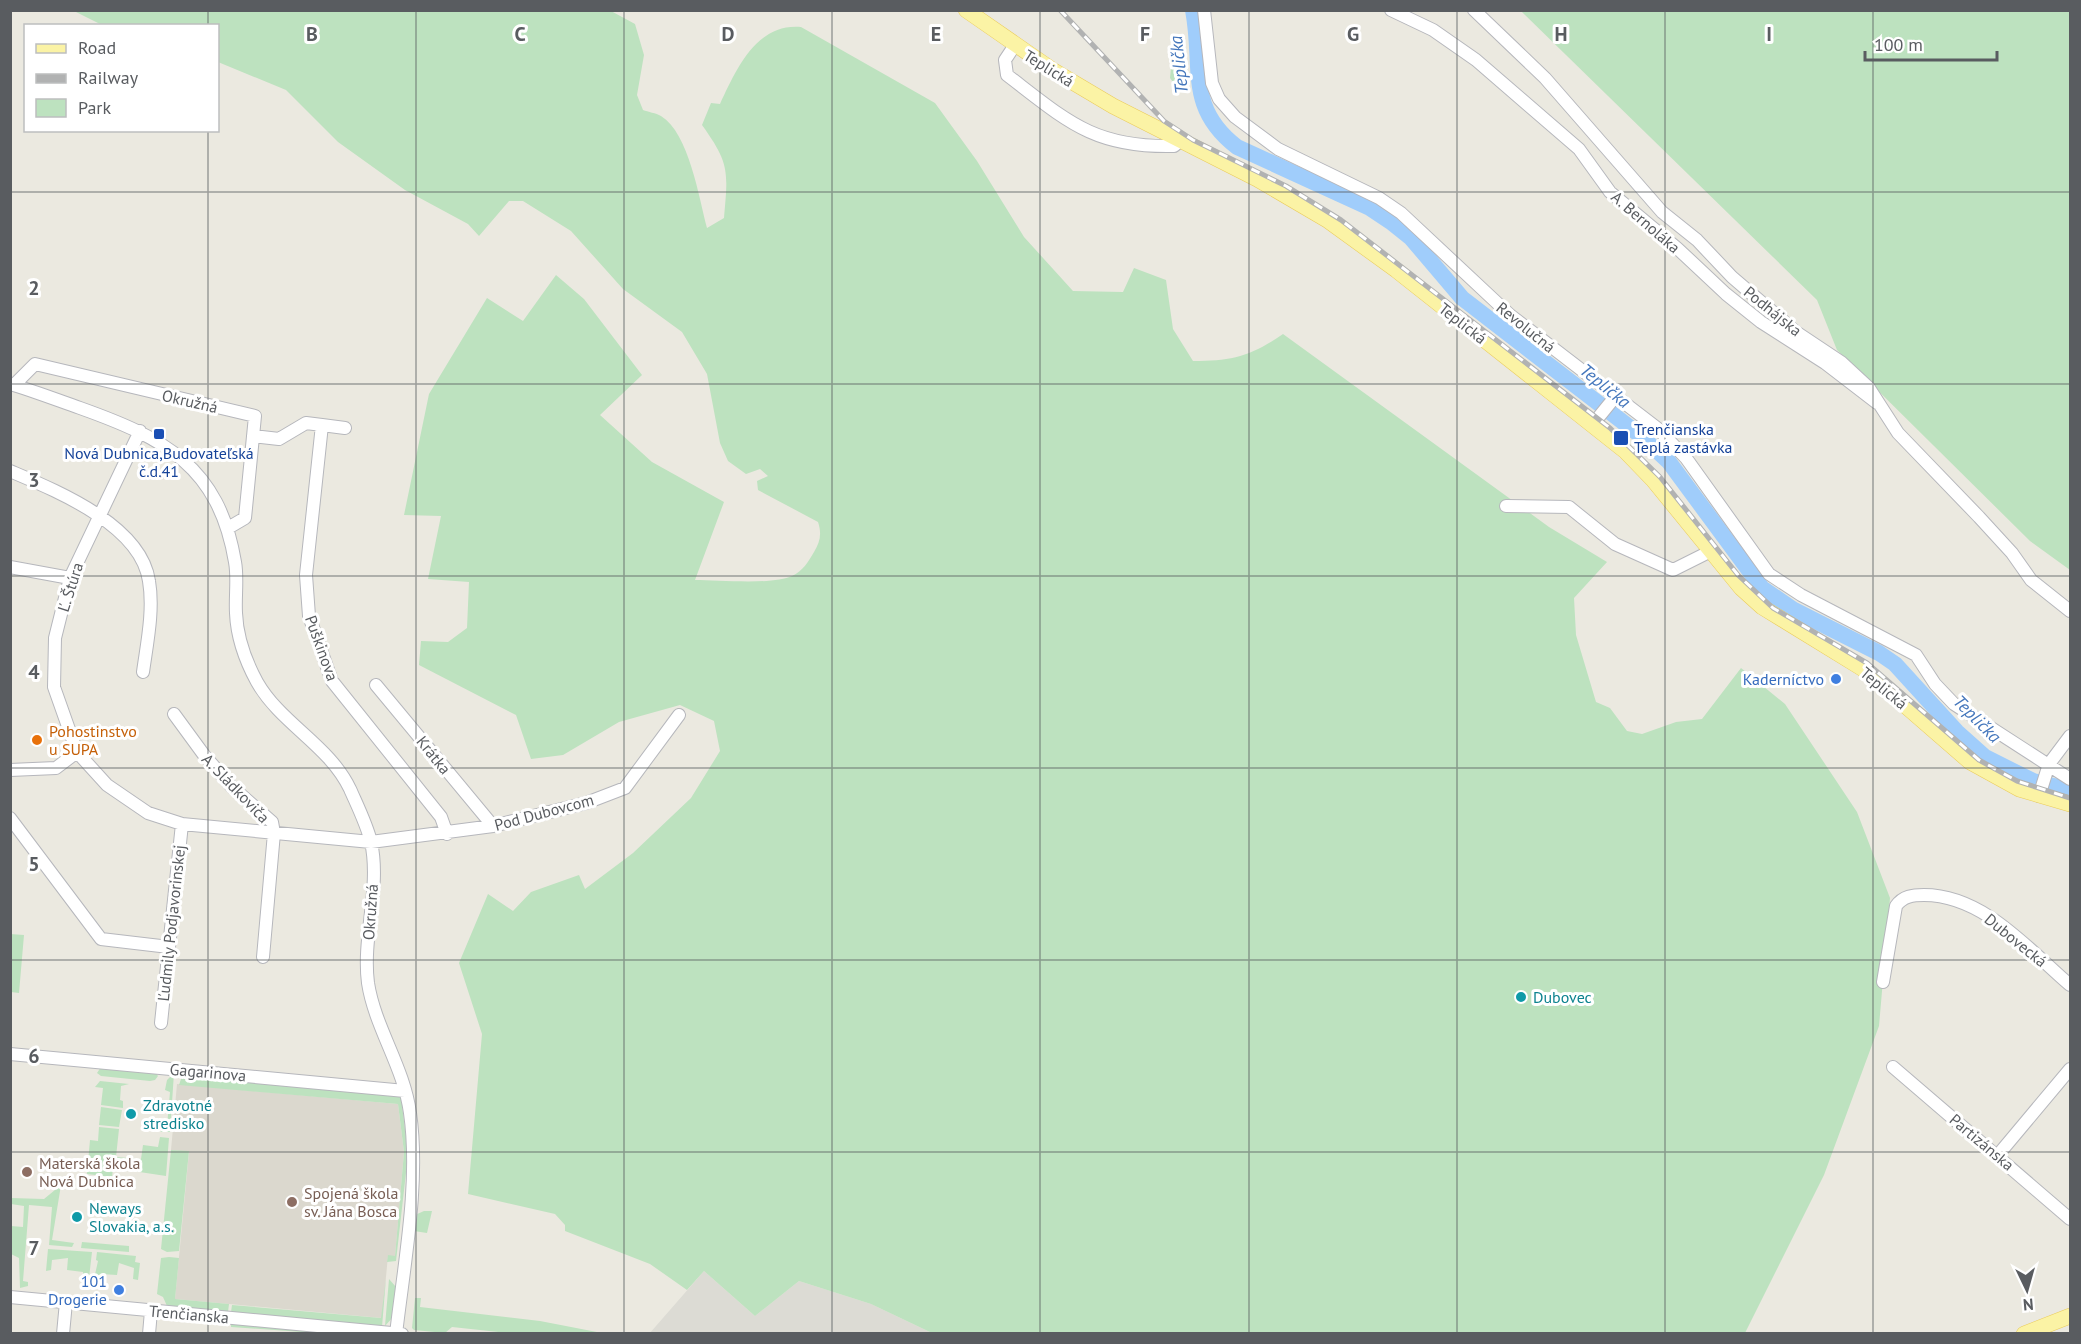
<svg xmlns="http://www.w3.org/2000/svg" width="2081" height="1344" viewBox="0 0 2081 1344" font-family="'PT Sans',sans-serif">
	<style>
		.industrial { fill: #dcdbd4 }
		.education { fill: #dbd8ce }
		.green { fill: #bde2bf }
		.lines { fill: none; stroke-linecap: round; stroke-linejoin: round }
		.river { stroke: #a0cdfb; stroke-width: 16 }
		.minor-casing { stroke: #b6b7bc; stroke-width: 14 }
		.major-casing { stroke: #eacb5a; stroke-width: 16 }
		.minor { stroke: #fff; stroke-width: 12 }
		.major { stroke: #fbf3a5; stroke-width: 15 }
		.rail-casing { stroke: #b1b2b2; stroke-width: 5 }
		.rail { stroke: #fff; stroke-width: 3; stroke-dasharray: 9; stroke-linecap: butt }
		.grid { fill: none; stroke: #595c60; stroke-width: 1.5; stroke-opacity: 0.55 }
		.transit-dot { fill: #1a4fb4; stroke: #fff; stroke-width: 2 }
		.shop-dot { fill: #3f7fe0; stroke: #fff; stroke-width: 2 }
		.food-dot { fill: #e8710a; stroke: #fff; stroke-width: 2 }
		.culture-dot { fill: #0f9aa8; stroke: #fff; stroke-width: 2 }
		.education-dot { fill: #8d6e63; stroke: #fff; stroke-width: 2 }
		.labels { text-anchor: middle; stroke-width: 6; stroke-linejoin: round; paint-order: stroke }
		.street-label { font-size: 16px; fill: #595c60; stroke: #fff }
		.transit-label { font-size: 16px; fill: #164399; stroke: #fff; text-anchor: start }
		.shop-label { font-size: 16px; fill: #366cbe; stroke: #fff; text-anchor: end }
		.food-label { font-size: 16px; fill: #c56008; stroke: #fff; text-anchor: start }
		.culture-label { font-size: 16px; fill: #0d838f; stroke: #fff; text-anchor: start }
		.education-label { font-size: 16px; fill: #785e54; stroke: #fff; text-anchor: start }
		.water-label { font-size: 18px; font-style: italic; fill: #4577bc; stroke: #fff }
		.grid-label { font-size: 20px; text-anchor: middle; font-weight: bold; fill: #595c60; stroke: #fff; stroke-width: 6; stroke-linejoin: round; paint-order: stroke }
	</style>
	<rect width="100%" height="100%" fill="#ebe9e0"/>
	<path class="industrial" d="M704,1271L755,1316L799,1281L871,1304L932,1333L649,1334Z"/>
	<path class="education" d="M177,1084L398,1104L404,1152L395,1256H388L382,1318L175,1299L189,1152L171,1150Z"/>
	<path class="green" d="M74,11H611L635,24L644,55L637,95L643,110C648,112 656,113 661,116C689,133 699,198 707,228L724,218C728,171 730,164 702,125L711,103L720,104C736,70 756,23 801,27L935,103L977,161L1024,237L1073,291L1123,292L1134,268L1166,280L1173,329L1193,361C1232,361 1251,356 1283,334L1549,527L1607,562L1574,598L1576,635L1596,702L1610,708L1627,731L1642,734L1676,722L1702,719L1741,668L1785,704L1857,812L1890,898L1879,1026L1824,1175L1745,1333H932L871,1304L799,1281L755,1316L704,1271L687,1290L650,1264L565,1231V1225L555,1214L468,1194L482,1034L459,963L488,894L513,911L531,892L579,875L585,889L633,853L691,798L720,751L714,721L680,705L619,722L563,755L531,759L516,715L419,665L421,641L448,642L467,628L469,582L428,579L441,516L404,515L429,394L487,298L523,321L556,275L584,299L642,375L600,415L652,462L724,502L695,580C718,580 774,585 792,576C803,571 808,562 814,552C820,542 822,534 818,522L758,490L757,481L768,476L760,469L746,474L728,461L720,443L707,374L682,332L623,289L571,231L523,201H509L479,236L468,224L405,190L338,142L286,90L218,62V26L102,25Z
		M1521,11H2070V570L2030,541L1837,350L1817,300Z
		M1187,67L1188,81L1173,82L1170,78L1171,68Z
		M10,934L24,935L19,993L11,992Z
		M101,1067L155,1072L158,1076L155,1080L150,1081L101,1076L97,1073Z
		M174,1073L170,1132H161L160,1126H167L170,1092L165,1090L167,1080Z
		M183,1073L401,1096L408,1155L396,1261L387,1262L388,1255L395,1256L404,1152L398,1104L179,1085Z
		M100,1081L129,1084L121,1086L120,1100L123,1101V1108L101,1105L103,1088L95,1087Z
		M101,1107L122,1110L119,1127L99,1125Z
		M99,1127L119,1129L116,1157L141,1159L143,1145L158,1147L160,1137L169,1138L166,1176L113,1168L112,1177L87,1174L90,1140L98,1141Z
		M171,1150L189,1151L179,1251L167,1252L161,1249Z
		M61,1185L52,1240L74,1243L72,1247L49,1245L52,1207L29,1205L23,1281L28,1282V1286L20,1288L19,1258L11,1254V1226L23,1227L24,1206L11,1204V1198L44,1199Z
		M424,1211H432L427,1233L414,1231L415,1215Z
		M82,1242L129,1246V1252L81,1248Z
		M48,1249L92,1252L89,1278L83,1277V1272L67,1270L68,1258L52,1260L51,1270L46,1271Z
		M97,1252L136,1256L135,1262L140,1263L138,1280L133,1279L134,1268L119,1263L117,1275L101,1274L100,1279H94L98,1261L96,1260Z
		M169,1257L179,1258L175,1299L229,1304L228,1312L167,1306L163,1297L157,1294L161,1258Z
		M386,1278L382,1327L231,1312L232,1305L381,1318Z
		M389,1279L396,1287L393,1317L385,1326Z
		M415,1298H421L420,1307L540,1321L602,1333L516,1334L452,1327L445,1333L414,1330L412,1328Z
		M231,1323L312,1331L316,1333L231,1327Z"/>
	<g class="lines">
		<path class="river" d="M1193,10C1204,67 1185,107 1237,147L1370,208L1391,222L1411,238L1462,298L1641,436L1669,462L1762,588L1794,610L1879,653L1895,664L1957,732L1985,757L2033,781L2070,790"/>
		<g class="minor-casing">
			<path id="minor" d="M1204,10L1212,83L1219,99L1235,117L1278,149L1379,198L1401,213L1510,315L1657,428L1686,458L1769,574L1801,595L1916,655L1935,684L1954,704L2070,779
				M1391,10L1433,30L1476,60L1579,149L1610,192L1677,248L1726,294L1761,322L1825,363L1877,403
				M1474,10L1545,78L1662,212L1697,240L1732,277L1796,332L1841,362L1869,388L1898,433L1979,517L2012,553L2031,580L2070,611
				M1015,45L1005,60L1007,75C1067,121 1094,148 1174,146L1180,141
				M10,384C34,391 57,400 80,408C164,438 219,466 235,562C238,578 235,596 236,613C237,638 245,660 257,682C281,724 329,745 350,789C357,805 367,825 371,842C381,888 362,937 368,983C375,1028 404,1067 410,1113C420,1182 404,1264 396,1334
				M14,385L35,364L255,416L245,518L228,528
				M1593,424L1615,397
				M322,425L345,428
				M140,431L70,578L55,638L54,687L77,752L107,785L148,813L182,824L371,842L493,826L586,803L625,788L679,715
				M253,436L279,439L306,423L322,425L306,575L309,616L332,681L441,817L447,834
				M10,471C57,491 141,525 149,581C154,610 147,643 143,672
				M1506,506L1569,507L1615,544L1673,570L1711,551
				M10,567L70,578
				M376,685L493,826
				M174,714L204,755L231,786L272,822L274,833L263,957
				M10,770L56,768L77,752
				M2039,796L2049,764L2070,736
				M10,818L101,939L169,947
				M1883,982L1896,906C1903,896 1913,895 1924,895C1983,895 2028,949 2070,985
				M161,1023L182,824
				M10,1054L405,1091
				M1893,1067L2070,1219
				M1998,1155L2070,1069
				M10,1297L402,1334
				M63,1334L66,1302
				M149,1334L151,1311"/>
		</g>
		<g class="major-casing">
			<path id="major" d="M966,10L1054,71L1113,106L1257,179L1327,220L1396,270L1625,451L1653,480L1741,588L1762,607L1863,669L1970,762L2019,789L2070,804
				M2024,1334L2070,1316"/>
		</g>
		<use href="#minor" class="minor"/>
		<use href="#major" class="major"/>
		<g class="rail-casing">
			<path id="rail" d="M1060,10L1164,121L1193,140L1286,186L1341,220L1610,428L1660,477L1738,575L1773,608L1867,663L1979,760L2017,781L2070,798"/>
		</g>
		<use href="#rail" class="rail"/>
	</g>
	<path class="grid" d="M208,10V26M416,10V1334M624,10V1334M832,10V1334M1040,10V1334M1249,10V1334M1457,10V1334M1665,10V1334M1873,10V1334M208,130V1334M10,192H2070M10,384H2070M10,576H2070M10,768H2070M10,960H2070M10,1152H2070"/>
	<g class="transit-dot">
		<rect x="153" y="428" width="12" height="12" rx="3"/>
		<rect x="1613" y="430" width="16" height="16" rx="3"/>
	</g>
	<g class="shop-dot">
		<circle cx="1836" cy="679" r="6"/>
		<circle cx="119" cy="1290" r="6"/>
	</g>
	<circle class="food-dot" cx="37" cy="740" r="6"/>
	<g class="culture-dot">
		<circle cx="1521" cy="997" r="6"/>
		<circle cx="131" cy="1114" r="6"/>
		<circle cx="77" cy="1217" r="6"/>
	</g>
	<g class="education-dot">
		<circle cx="27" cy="1172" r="6"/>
		<circle cx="292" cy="1202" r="6"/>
	</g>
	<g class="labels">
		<g class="street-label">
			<text transform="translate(1049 68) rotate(32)" y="6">Teplická</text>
			<text transform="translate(1646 222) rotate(41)" y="6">A. Bernoláka</text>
			<text transform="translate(1773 311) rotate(39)" y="6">Podhájska</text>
			<text transform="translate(1463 323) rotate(38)" y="6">Teplická</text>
			<text transform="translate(1526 327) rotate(39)" y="6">Revolučná</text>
			<text transform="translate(190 401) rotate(13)" y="6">Okružná</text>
			<text transform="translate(70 587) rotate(-72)" y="6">Ľ. Štúra</text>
			<text transform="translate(322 648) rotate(70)" y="6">Puškinova</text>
			<text transform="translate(1884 688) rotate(40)" y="6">Teplická</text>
			<text transform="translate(434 755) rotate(51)" y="6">Krátka</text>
			<text transform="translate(236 788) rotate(46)" y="6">A. Sládkoviča</text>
			<text transform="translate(544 812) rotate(-15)" y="6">Pod Dubovcom</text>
			<text transform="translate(370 912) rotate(-86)" y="6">Okružná</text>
			<text transform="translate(171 923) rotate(-84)" y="6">Ľudmily Podjavorinskej</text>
			<text transform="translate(2016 940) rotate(39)" y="6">Dubovecká</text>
			<text transform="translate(208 1072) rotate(5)" y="6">Gagarinova</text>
			<text transform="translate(1982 1142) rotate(40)" y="6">Partizánska</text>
			<text transform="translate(189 1314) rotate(5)" y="6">Trenčianska</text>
		</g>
		<g class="transit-label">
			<text x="1634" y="435">Trenčianska<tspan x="1634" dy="18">Teplá zastávka</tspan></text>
			<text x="159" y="459" text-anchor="middle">Nová Dubnica,Budovateľská<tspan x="159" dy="18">č.d.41</tspan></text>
		</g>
		<g class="shop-label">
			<text x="1824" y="685">Kaderníctvo</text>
			<text x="107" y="1287">101<tspan x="107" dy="18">Drogerie</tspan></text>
		</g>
		<g class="food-label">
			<text x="49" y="737">Pohostinstvo<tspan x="49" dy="18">u SUPA</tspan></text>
		</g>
		<g class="culture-label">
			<text x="1533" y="1003">Dubovec</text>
			<text x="143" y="1111">Zdravotné<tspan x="143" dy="18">stredisko</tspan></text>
			<text x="89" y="1214">Neways<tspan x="89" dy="18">Slovakia, a.s.</tspan></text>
		</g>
		<g class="education-label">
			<text x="39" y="1169">Materská škola<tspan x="39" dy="18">Nová Dubnica</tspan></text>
			<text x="304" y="1199">Spojená škola<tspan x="304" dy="18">sv. Jána Bosca</tspan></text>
		</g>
		<g class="water-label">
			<text transform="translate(1179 65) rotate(-96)" y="6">Teplička</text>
			<text transform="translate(1605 386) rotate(39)" y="6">Teplička</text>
			<text transform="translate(1977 719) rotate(45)" y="6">Teplička</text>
		</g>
	</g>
	<g class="grid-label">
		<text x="312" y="41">B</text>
		<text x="520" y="41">C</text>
		<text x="728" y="41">D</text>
		<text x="936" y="41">E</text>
		<text x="1145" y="41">F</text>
		<text x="1353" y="41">G</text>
		<text x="1561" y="41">H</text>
		<text x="1769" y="41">I</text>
		<text x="34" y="295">2</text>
		<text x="34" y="487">3</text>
		<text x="34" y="679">4</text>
		<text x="34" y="871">5</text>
		<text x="34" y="1063">6</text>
		<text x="34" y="1255">7</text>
	</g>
	<rect width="2081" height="1344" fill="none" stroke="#595c60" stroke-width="24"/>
	<rect x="24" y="24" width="195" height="108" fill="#ffffff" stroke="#bdbebf" stroke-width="1.5"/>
	<rect x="36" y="44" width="30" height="9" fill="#fbf3a5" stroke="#bdbebf" stroke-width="1.5"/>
	<text x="78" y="54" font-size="18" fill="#595c60">Road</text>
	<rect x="36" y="74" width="30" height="9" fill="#b1b2b2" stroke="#bdbebf" stroke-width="1.5"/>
	<text x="78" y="84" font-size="18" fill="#595c60">Railway</text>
	<rect x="36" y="99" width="30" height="18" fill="#bde2bf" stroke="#bdbebf" stroke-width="1.5"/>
	<text x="78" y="114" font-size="18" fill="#595c60">Park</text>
	<g transform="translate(2027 1290) rotate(175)" stroke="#ffffff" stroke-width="4.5" paint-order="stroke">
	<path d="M0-4.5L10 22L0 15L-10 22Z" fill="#595c60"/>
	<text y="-9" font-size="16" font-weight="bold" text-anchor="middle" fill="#595c60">N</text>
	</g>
	<path d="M1865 51v9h132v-9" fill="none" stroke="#595c60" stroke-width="3"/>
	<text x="1874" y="51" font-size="18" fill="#595c60" stroke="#ffffff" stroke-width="4.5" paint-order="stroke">100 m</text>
</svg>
